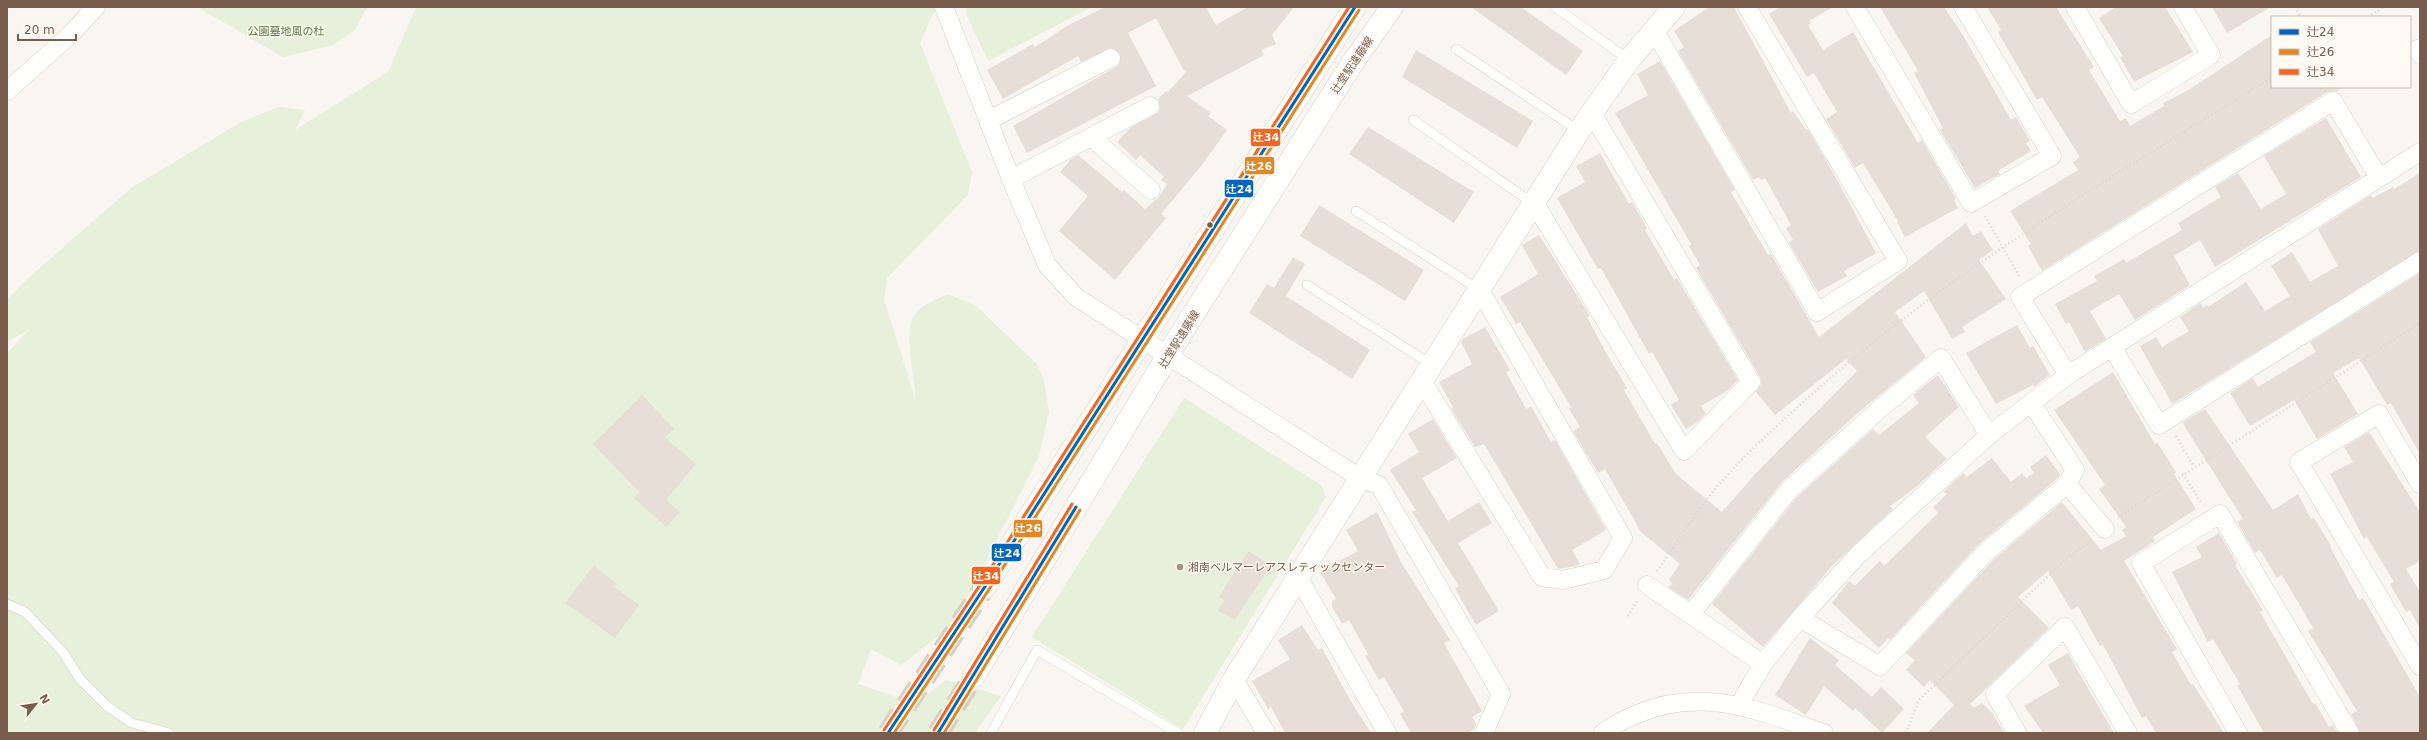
<svg xmlns="http://www.w3.org/2000/svg" width="2427" height="740" viewBox="0 0 2427 740" font-family="'DejaVu Sans','Noto Sans JP',sans-serif">
	<style>
		.green { fill: #e7f0db }
		.building { fill: #e6ded7 }
		.lines { fill: none; stroke-linecap: round; stroke-linejoin: round }
		.secondary-tunnel { stroke: #d9cfc7; stroke-width: 22; stroke-dasharray: 22 11; stroke-linecap: butt }
		.lane-casing { stroke: #d7d1cb; stroke-width: 10 }
		.street-casing { stroke: #d7d1cb; stroke-width: 19 }
		.secondary-casing { stroke: #d9d2cb; stroke-width: 23 }
		.path { stroke: #dcd5d0; stroke-width: 2.5; stroke-dasharray: 1 3; stroke-linecap: butt }
		.lane { stroke: #fefefd; stroke-width: 9 }
		.street { stroke: #fefefd; stroke-width: 18 }
		.secondary { stroke: #fefefd; stroke-width: 22 }
		.bus-1-casing { stroke: #fffaf3; stroke-width: 6 }
		.bus-2-casing { stroke: #fffaf3; stroke-width: 6 }
		.bus-3-casing { stroke: #fffaf3; stroke-width: 6 }
		.bus-1 { stroke: #0065bd; stroke-width: 3 }
		.bus-2 { stroke: #e18726; stroke-width: 3 }
		.bus-3 { stroke: #f26522; stroke-width: 3 }
		.bus-dot { fill: #7a5c4d; stroke: #fffaf3; stroke-width: 1.5 }
		.poi-dot { fill: #a69286; stroke: #fffaf3; stroke-width: 1.5 }
		.labels { text-anchor: middle; stroke-width: 3; stroke-linejoin: round; paint-order: stroke }
		.park-label { font-size: 11px; fill: #537a41; stroke: #fffaf3 }
		.street-label { font-size: 11px; fill: #7a5c4d; stroke: #fffaf3 }
		.poi-label { font-size: 11px; fill: #7a5c4d; stroke: #fffaf3; text-anchor: start }
		.line-badge { stroke: #fffaf3; stroke-width: 1.5 }
		.badge-label { font-size: 11px; text-anchor: middle; font-weight: bold; fill: #fff }
	</style>
	<rect width="100%" height="100%" fill="#f9f5f0"/>
	<path class="green" d="M197,7H367L355,30L333,45L283,57Z
		M416,7H936L920,43L972,172L968,195L887,278L884,300L915,398C916,377 901,331 916,313C923,304 938,299 948,294L976,306L1037,364L1044,381L1049,412L1039,456L955,623L901,665L871,649L858,684L916,704L946,680L1001,696L975,733H7V353L30,329L7,342V300L26,280L131,188L241,122L279,107L305,110L295,130L388,72Z
		M966,7H1092L988,61L966,14Z
		M1184,398L1321,485L1326,497L1183,729L1032,637Z"/>
	<path class="building" d="M1105,7H1206L1216,25L1248,7H1294L1272,35L1276,44L1261,50L1264,55L1187,96L1211,113L1208,116L1227,130L1201,166L1161,214L1166,218L1115,280L1059,231L1088,196L1060,172L1070,160L1078,155L1122,192L1124,190L1145,209L1159,197L1167,184L1161,180L1164,177L1140,155L1136,160L1117,142L1130,128L1159,112L1160,106L1158,99L1166,91L1168,92L1185,73L1186,70L1184,71L1156,18L1128,33L1156,86L1027,153L1013,126L1116,67L1120,63V54L1111,48L1081,62L1078,56L1003,99L987,70L1033,44L1035,47L1067,26Z
		M1471,7H1521L1583,51L1566,75Z
		M1709,7H1734L1791,113L1793,111L1806,130L1808,129L1836,178L1876,253L1844,271L1847,276L1818,292L1789,243L1793,240L1786,228L1791,225L1765,178L1761,180L1759,177L1753,180L1678,51L1684,47L1674,31Z
		M1780,7H1833L1809,21L1811,23L1808,25L1823,50L1853,32L1918,143L1922,140L1956,199L1954,200L1958,208L1905,237L1897,222L1898,221L1863,163L1855,168L1826,119L1837,112L1814,73L1807,77L1769,14Z
		M1880,7H1944L1964,37L2011,120L2016,117L2030,141L2026,143L2031,151L1998,171L2000,174L1975,188L1940,130L1943,128L1914,73L1918,71Z
		M1987,7H2056L2094,67L2089,70L2120,121L2126,118L2130,126L2164,106L2163,103L2187,91L2272,35V87H2344L2337,91L2327,92L2042,271L2028,246L2031,244L2010,211L2078,170L2073,162L2080,157L2042,97L2037,100L1998,32L2001,30Z
		M2116,7H2165L2193,52L2134,82L2120,57L2123,56L2099,18Z
		M2212,7H2271L2227,33Z
		M1416,50L1533,121L1517,148L1402,77Z
		M1660,61L1735,190L1731,192L1768,255L1771,254L1819,337L1966,223L1973,236L1981,231L1993,250L1979,260L2006,299L1962,327L1965,332L1952,339L1924,291L1895,312L1926,357L1859,412L1782,482L1688,600L1668,587L1672,584L1669,579L1680,564L1641,532L1605,469L1598,473L1573,431L1580,427L1569,409L1571,407L1520,322L1516,324L1500,297L1538,274L1522,245L1539,235L1590,316L1587,317L1605,351L1627,388L1624,390L1655,444L1657,443L1676,474L1722,512L1758,471L1857,371L1846,359L1775,415L1756,392L1761,384L1760,377L1696,268L1700,265L1689,246L1691,244L1615,113L1648,95L1637,74Z
		M2326,118L2361,177L2215,267L2200,240L2174,256L2190,285L2135,320L2119,294L2090,311L2106,339L2085,352L2069,322L2066,324L2055,304L2097,281L2094,276L2124,259L2126,263L2182,230L2178,223L2221,197L2215,187L2238,173L2261,209L2286,194L2264,156Z
		M1368,127L1474,192L1454,223L1349,154Z
		M1600,153L1629,204L1632,202L1647,228L1645,230L1674,280L1677,278L1738,380L1728,390L1701,406L1706,414L1696,423L1686,429L1671,405L1679,400L1652,352L1649,354L1601,268L1598,269L1557,198L1585,182L1576,166Z
		M2420,173V251L2172,404L2140,346L2156,337L2162,347L2189,331L2180,317L2201,303L2203,308L2207,305L2208,307L2246,282L2265,311L2290,296L2271,266L2292,252L2310,282L2338,266L2318,229L2371,195L2373,198L2393,187L2394,189Z
		M1319,205L1424,270L1405,301L1300,236Z
		M1293,257L1305,264L1286,296L1370,350L1352,379L1249,313L1267,284L1274,288Z
		M2420,273V454L2391,403L2387,405L2359,358L2333,373L2358,414L2317,439L2294,400L2250,426L2230,393L2253,378L2258,387L2316,352L2310,342Z
		M2017,325L2030,348L2033,346L2050,375L2034,387L2033,385L1996,404L1966,353Z
		M1485,327L1510,370L1506,372L1526,409L1531,406L1551,442L1555,440L1606,530L1572,550L1580,564L1576,566L1558,569L1484,444L1475,447L1451,408L1453,407L1439,382L1472,364L1461,342L1463,339Z
		M2113,372L2155,444L2157,442L2176,472L2174,474L2196,509L2153,537L2155,541L2124,561L2177,649L2172,652L2191,685L2193,684L2224,733H2156L2146,716L2142,718L2103,645L2100,646L2078,606L2071,610L2048,571L2018,597L2049,628L1970,704L1974,708L1982,703L1993,714L2004,733H1927L1954,705L1930,680L1924,687L1906,670L1915,660L1906,653L1992,561L2062,502L2101,550L2126,536L2122,530L2126,527L2099,489L2105,485L2054,410Z
		M1938,375L1959,407L1925,437L1947,459L1916,487L1890,506L1893,509L1832,566L1763,647L1712,604L1797,497L1873,429L1879,435L1919,403L1913,395Z
		M642,395L674,429L665,438L696,464L666,500L680,512L666,527L634,498L639,492L593,444Z
		M2205,409L2273,510L2298,494L2311,519L2314,518L2331,546L2330,547L2359,600L2363,598L2420,697V733H2360L2351,714L2357,711L2308,631L2313,628L2282,575L2277,578L2260,550L2255,553L2237,522L2243,519L2185,427L2183,422Z
		M1433,419L1457,458L1422,478L1448,521L1479,502L1492,523L1458,543L1499,611L1476,625L1455,589L1459,586L1412,512L1416,510L1390,470L1419,452L1408,434Z
		M2369,432L2420,512V561L2406,569L2420,592V629L2410,610L2406,612L2390,584L2394,582L2367,537L2364,539L2330,474L2353,462L2344,447Z
		M2046,455L2060,474L2059,477L1978,545L1890,640L1888,638L1879,648L1832,603L1849,581L1855,586L1880,561L1884,566L1938,513L1933,507L1947,494L1944,491L1963,473L1967,477L1992,458L2011,482L2022,473L2026,478L2034,473L2030,467Z
		M1377,512L1401,562L1450,640L1444,643L1482,711L1472,717L1476,724L1474,729L1467,733H1411L1400,714L1404,711L1384,677L1379,680L1365,656L1368,654L1349,620L1342,624L1332,607V601L1336,599L1320,572L1358,551L1346,530Z
		M2219,533L2237,564L2235,565L2263,611L2260,612L2313,704L2315,703L2329,727L2333,725L2338,733H2264L2237,685L2240,684L2213,639L2208,642L2172,572L2202,557L2196,547Z
		M1248,551L1271,565L1235,620L1218,611L1224,600L1219,597Z
		M594,565L616,583L613,586L639,605L615,638L565,603Z
		M1302,625L1318,650L1322,648L1349,698L1371,733H1285L1271,707L1268,709L1252,681L1290,659L1278,640Z
		M1810,638L1839,660L1835,665L1872,697L1881,687L1904,709L1882,733L1855,708L1853,711L1824,686L1806,715L1775,695Z
		M2068,653L2085,683L2114,733H2043L2024,706L2060,685L2048,665Z"/>
	<g class="lines">
		<path class="secondary-tunnel" d="M888,733L984,588
			M938,733L974,676"/>
		<g class="lane-casing">
			<path id="lane" d="M1555,7L1629,60
				M1456,49L1579,131
				M1413,120L1534,204
				M1356,211L1480,290
				M1307,285L1432,365
				M7,604L25,612L62,651L80,679L107,706L132,723L169,733
				M991,733L1037,650L1178,733"/>
		</g>
		<g class="street-casing">
			<path id="street" d="M944,7L1011,179L1047,265L1076,297L1360,478L1379,485L1501,694L1484,733
				M1855,7L1971,203L2052,156L1963,7
				M2075,7L2131,104L2211,55L2183,7
				M1654,30L1817,312L1898,261L1747,7
				M2420,48L2417,50L2420,54
				M7,91L70,35L96,7
				M989,120L1111,58
				M1091,137L1151,190
				M1011,179L1150,106
				M1535,204L1684,451L1751,382L1592,113
				M2112,347L2159,425L2420,261
				M2068,375L2020,297L2333,101L2379,178
				M1422,381L1542,577L1563,580L1604,570L1623,538L1480,290
				M2067,484L2105,529
				M2420,484L2379,414L2299,462L2420,666
				M1298,577L1387,733
				M1647,585L1763,664
				M1691,614L1789,490L1882,407L1941,358L1989,435
				M1800,618L1880,666L1985,553L2067,484L2075,470L2032,404
				M1234,679L1266,733
				M1739,705L1763,664L1800,618L1858,555L1989,435L2068,375L2420,152
				M1603,733C1613,725 1623,720 1635,715C1703,685 1758,711 1824,733
				M2017,733L1995,694L2065,627L2128,733
				M2238,733L2141,563L2220,514L2350,733"/>
		</g>
		<g class="secondary-casing">
			<path id="secondary" d="M984,588L1355,7
				M974,676L1182,332L1353,62L1392,7
				M1205,733L1234,679L1579,131L1629,60L1674,7"/>
		</g>
		<path class="path" d="M2295,7L2301,17
			M2368,17L2383,7
			M1985,216L2019,276
			M2176,436L2194,467
			M2183,474L2202,504
			M2118,517L2420,323
			M1657,571C1674,547 1690,522 1707,499C1737,461 1773,429 1809,397C1948,271 2114,177 2272,77
			M1628,616L1638,600
			M1906,733L1919,700L2067,558L2090,541"/>
		<use href="#lane" class="lane"/>
		<use href="#street" class="street"/>
		<use href="#secondary" class="secondary"/>
		<g class="bus-1-casing">
			<path id="bus-1" d="M888,733L984,588L1355,7
				M938,733L1076,507"/>
		</g>
		<g class="bus-2-casing">
			<path id="bus-2" d="M894,733L988,591L1359,10
				M944,733L1080,510"/>
		</g>
		<g class="bus-3-casing">
			<path id="bus-3" d="M884,730L980,585L1349,7
				M934,730L1072,504"/>
		</g>
		<use href="#bus-1" class="bus-1"/>
		<use href="#bus-2" class="bus-2"/>
		<use href="#bus-3" class="bus-3"/>
	</g>
	<circle class="bus-dot" cx="1210" cy="225" r="3.5"/>
	<circle class="poi-dot" cx="1180" cy="567" r="4"/>
	<g class="labels">
		<g class="park-label">
			<text x="286" y="35">公園墓地風の杜</text>
		</g>
		<g class="street-label">
			<text transform="translate(1352 65) rotate(-56)" y="4">辻堂駅遠藤線</text>
			<text transform="translate(1179 339) rotate(-58)" y="4">辻堂駅遠藤線</text>
		</g>
		<g class="poi-label">
			<text x="1188" y="571">湘南ベルマーレアスレティックセンター</text>
		</g>
	</g>
	<g class="line-badge">
		<rect x="1250" y="128" width="31" height="19" rx="4" fill="#f26522"/>
		<rect x="1244" y="156" width="31" height="19" rx="4" fill="#e18726"/>
		<rect x="1224" y="179" width="30" height="19" rx="4" fill="#0065bd"/>
		<rect x="1013" y="519" width="30" height="19" rx="4" fill="#e18726"/>
		<rect x="991" y="543" width="31" height="19" rx="4" fill="#0065bd"/>
		<rect x="971" y="566" width="30" height="19" rx="4" fill="#f26522"/>
	</g>
	<g class="badge-label">
		<text x="1266" y="141">辻34</text>
		<text x="1259" y="170">辻26</text>
		<text x="1239" y="193">辻24</text>
		<text x="1028" y="532">辻26</text>
		<text x="1007" y="557">辻24</text>
		<text x="986" y="580">辻34</text>
	</g>
	<rect width="2427" height="740" fill="none" stroke="#7a5c4d" stroke-width="16"/>
	<rect x="2271" y="16" width="140" height="72" fill="#fffaf3" stroke="#cabbb1"/>
	<rect x="2279" y="29" width="20" height="6" fill="#0065bd" stroke="#cabbb1"/>
	<text x="2307" y="36" font-size="12" fill="#7a5c4d">辻24</text>
	<rect x="2279" y="49" width="20" height="6" fill="#e18726" stroke="#cabbb1"/>
	<text x="2307" y="56" font-size="12" fill="#7a5c4d">辻26</text>
	<rect x="2279" y="69" width="20" height="6" fill="#f26522" stroke="#cabbb1"/>
	<text x="2307" y="76" font-size="12" fill="#7a5c4d">辻34</text>
	<g transform="translate(36 704) rotate(60)" stroke="#fffaf3" stroke-width="3" paint-order="stroke">
	<path d="M0-3L7 15L0 10L-7 15Z" fill="#7a5c4d"/>
	<text y="-6" font-size="11" font-weight="bold" text-anchor="middle" fill="#7a5c4d">N</text>
	</g>
	<path d="M18 34v6h58v-6" fill="none" stroke="#7a5c4d" stroke-width="2"/>
	<text x="24" y="34" font-size="12" fill="#7a5c4d" stroke="#fffaf3" stroke-width="3" paint-order="stroke">20 m</text>
</svg>
